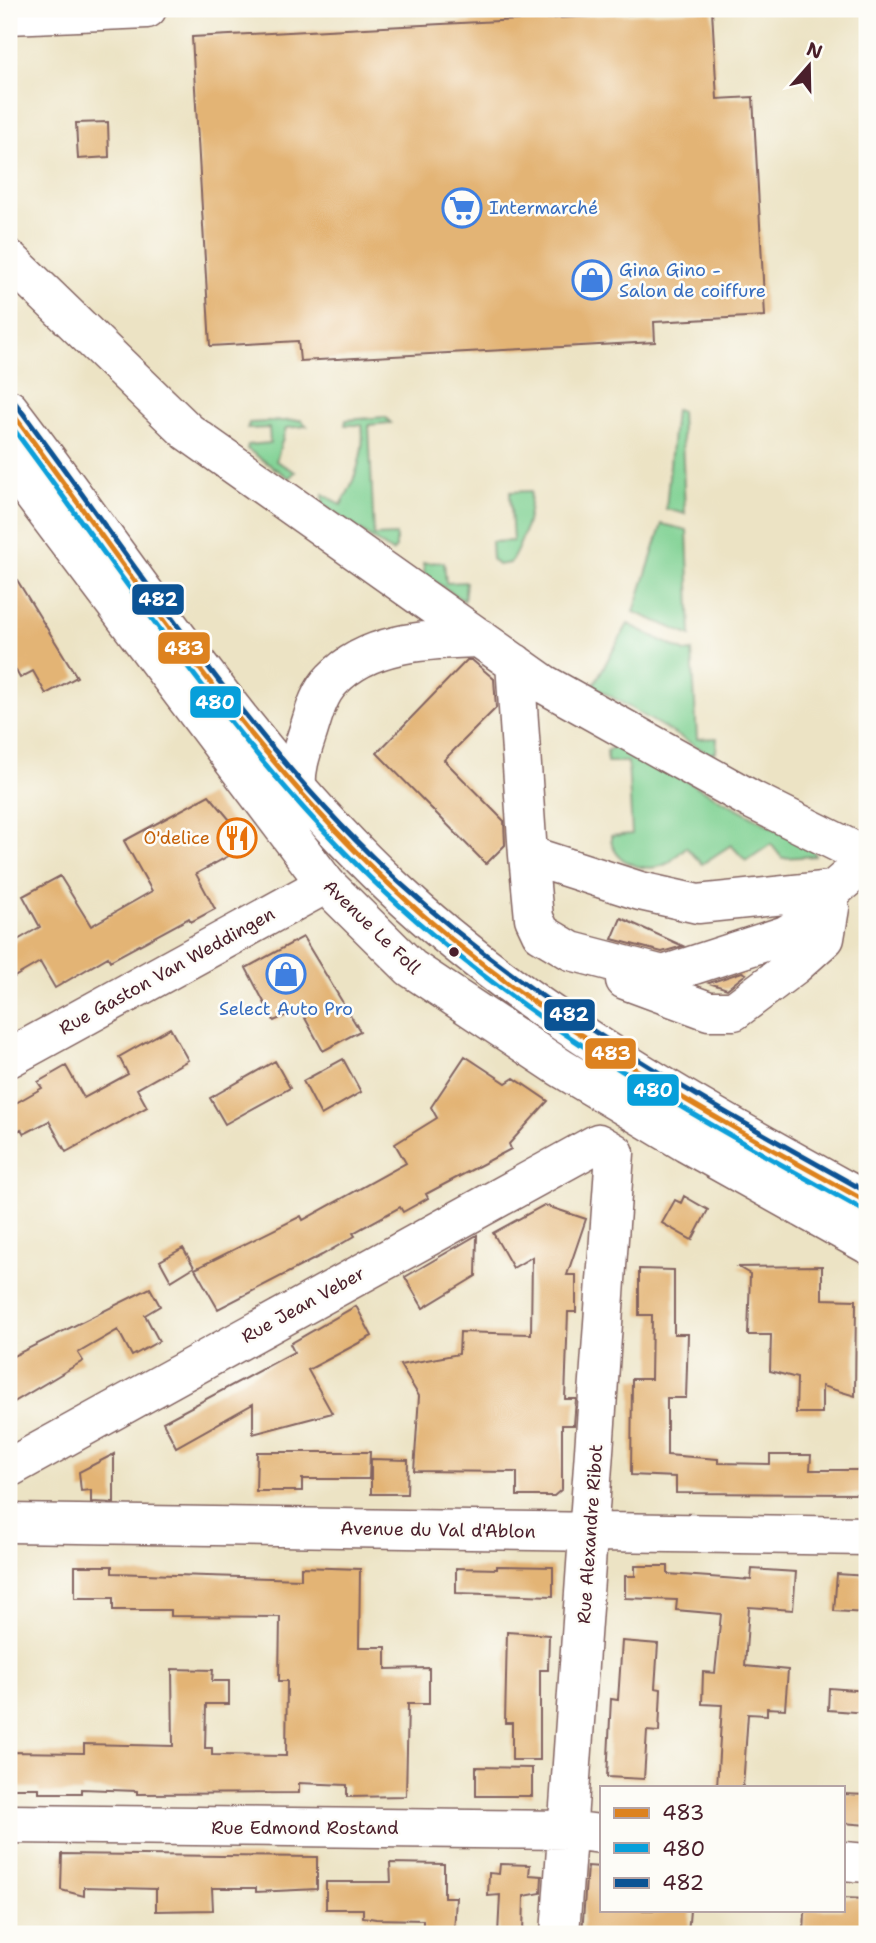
<svg xmlns="http://www.w3.org/2000/svg" width="876" height="1943" viewBox="0 0 876 1943" font-family="'Shantell Sans',sans-serif">
	<style>
		.green { fill: #7fd193; stroke: #64785f; stroke-width: 2 }
		.building { fill: #e3b475 }
		.lines { fill: none; stroke-linecap: round; stroke-linejoin: round }
		.minor-casing { stroke: #836461; stroke-width: 41 }
		.major-casing { stroke: #836461; stroke-width: 41 }
		.minor { stroke: #fff; stroke-width: 38 }
		.major { stroke: #fff; stroke-width: 38 }
		.bus-1-casing { stroke: #fdfcf7; stroke-width: 10 }
		.bus-2-casing { stroke: #fdfcf7; stroke-width: 10 }
		.bus-3-casing { stroke: #fdfcf7; stroke-width: 10 }
		.bus-1 { stroke: #dd821f; stroke-width: 5 }
		.bus-2 { stroke: #079fda; stroke-width: 5 }
		.bus-3 { stroke: #0b5394; stroke-width: 5 }
		.bus-dot { fill: #4a1f2b; stroke: #fdfcf7; stroke-width: 2.5 }
		.labels { text-anchor: middle; stroke-width: 5; stroke-linejoin: round; paint-order: stroke }
		.shop-label { font-size: 18px; fill: #366cbe; stroke: #fdfcf7; text-anchor: start }
		.food-label { font-size: 18px; fill: #c56008; stroke: #fdfcf7; text-anchor: end }
		.street-label { font-size: 18px; fill: #4a1f2b; stroke: #fdfcf7 }
		.line-badge { stroke: #fdfcf7; stroke-width: 2.5 }
		.badge-label { font-size: 19px; text-anchor: middle; font-weight: bold; fill: #fff }
	</style>
	<rect width="100%" height="100%" fill="#fdfcf7"/>
	<filter id="ink" filterUnits="userSpaceOnUse"><feTurbulence type="fractalNoise" baseFrequency=".0143" numOctaves="2"/><feDisplacementMap in="SourceGraphic" scale="14" xChannelSelector="R" yChannelSelector="G"/><feConvolveMatrix kernelMatrix="1 2 1 2 8 2 1 2 1" color-interpolation-filters="sRGB"/></filter>
	<filter id="wash" filterUnits="userSpaceOnUse"><feTurbulence type="fractalNoise" baseFrequency=".00686" numOctaves="4" result="noise"/><feDisplacementMap in="SourceGraphic" scale="28" xChannelSelector="R" yChannelSelector="G"/><feGaussianBlur stdDeviation="1.57" result="paint"/><feColorMatrix in="noise" values="0 0 0 0 0 0 0 0 0 0 0 0 0 0 0 0 0 1.4 0 .05"/><feComposite in="paint" operator="in"/></filter>
	<g filter="url(#wash)">
		<rect width="100%" height="100%" fill="#ece3c4"/>
		<path class="green" d="M675,410L681,411L685,514L666,509Z
			M385,417L391,423L369,425L374,536L396,535V548L392,552L323,505V494L341,505C354,483 366,451 362,425H345L346,420Z
			M301,420L307,426L286,428L276,461L295,472L289,478L247,449L248,445L270,443L269,428L247,429L249,423Z
			M531,491C530,516 524,541 510,563L498,565L492,559L491,542L513,541L510,492Z
			M662,524L687,530L691,636L634,612Z
			M444,562L446,583L466,582L464,601L425,575L423,563Z
			M628,624L685,652L692,651L697,739L717,738L716,752L709,754L593,686Z
			M618,744L813,849L815,856L782,858L771,844L746,861L731,845L702,864L686,847C680,852 674,859 668,863C646,875 611,863 611,836L632,834L628,762H607V751Z"/>
		<g id="blocks">
			<path class="building" d="M712,10L717,99L753,97L765,316L654,322L655,342L300,361L298,341L210,346L192,37Z
				M108,122L109,157L78,159L76,123Z
				M9,567L77,677L46,694L33,671L20,678L9,658Z
				M467,660H472L494,679L496,708L444,760L504,821L505,845L486,864L377,753Z
				M209,795L250,844L196,874L215,909L191,922L189,918L110,961L108,957L55,988L40,962L9,980V945L40,927L23,896L60,876L91,926L152,891L124,841Z
				M621,918L683,946L662,952L612,939Z
				M303,937L360,1031L323,1051L300,1009L274,1021L246,968Z
				M742,972L746,974L727,989L709,983Z
				M170,1028L188,1060L137,1089L147,1107L66,1152L49,1121L24,1134L21,1129L9,1137V1107L42,1088L38,1082L66,1066L84,1098L128,1074L119,1057Z
				M465,1056L506,1083L514,1078L548,1101L509,1144L511,1149L426,1194L428,1198L403,1212L400,1207L353,1233L355,1236L322,1255L218,1309L195,1269L301,1216L303,1220L406,1163L395,1144L437,1118L431,1107Z
				M343,1059L361,1092L321,1115L303,1081Z
				M275,1061L290,1088L225,1124L210,1098Z
				M684,1196L708,1210L692,1240L662,1223L675,1200L681,1203Z
				M544,1205L586,1219L567,1275H576V1312H568L565,1399H576L574,1425H562V1489L554,1496H517V1472L414,1471L419,1396L400,1365L459,1354L460,1332L531,1334L532,1257L513,1268L493,1233Z
				M477,1235L476,1276L423,1308L405,1277Z
				M183,1248L194,1267L171,1281L160,1261Z
				M822,1266V1299L856,1300L855,1396L822,1386V1413H796L797,1378L770,1371L771,1335H748L750,1274L738,1267Z
				M639,1269L674,1270V1334H688L686,1398H667V1455L718,1459V1463L770,1464V1455H811L810,1470H865V1494L676,1493V1477L631,1475L632,1379H651L652,1315H639Z
				M150,1288L160,1306L145,1315L159,1341L132,1356L118,1330L78,1353L83,1361L9,1405V1358Z
				M356,1306L372,1336L308,1370L332,1413L253,1434V1404L176,1447L163,1422L294,1352L290,1344Z
				M257,1452H370L369,1479H302V1491H256Z
				M114,1454V1503L91,1502V1490L81,1491L79,1472Z
				M371,1459L408,1460L407,1494H371Z
				M75,1566H112V1573L301,1579V1567L360,1569L359,1647H386V1669L429,1668V1704H408L406,1796L347,1797V1785L299,1783V1793L137,1794V1791L82,1789V1793H39V1788H9V1752L84,1753V1744L173,1746L172,1669L213,1670L212,1681H229V1704H206L205,1748H212V1755L286,1756L287,1681H279L280,1617L171,1616V1610H113V1598H75Z
				M497,1566L553,1567V1596L456,1593V1568L497,1569Z
				M635,1566H668V1574L751,1580L752,1569L796,1572L793,1610L749,1607L745,1666L788,1670L785,1709L767,1708V1715L748,1714L743,1787H717L722,1705L702,1704L703,1672L715,1673L721,1614L676,1610L677,1600L625,1598V1576H635Z
				M837,1574L867,1576V1613L834,1611Z
				M507,1632L549,1635L548,1670H540V1760H512V1723H505Z
				M622,1641L658,1644L655,1688L661,1689L659,1732L647,1731L644,1779L607,1777L611,1699L618,1700Z
				M829,1688L867,1691V1713L828,1710Z
				M476,1767L532,1768V1796H476Z
				M843,1794L867,1795V1825L843,1823Z
				M62,1854L317,1857V1889L256,1892V1888H212L213,1910L156,1911V1889L84,1887V1896L61,1890Z
				M390,1863L444,1864V1897H456L454,1934H423V1920L376,1919L363,1917V1909H326V1882H391Z
				M500,1864L530,1865L529,1875L542,1876L541,1893L524,1896L523,1934H498L500,1895L488,1896L489,1873L499,1874Z
				M587,1866L601,1867V1910H690L688,1934H582Z
				M843,1898L867,1899V1934H804L805,1910H843Z"/>
		</g>
	</g>
	<g filter="url(#ink)">
		<use href="#blocks" fill-opacity="0" stroke="#836461" stroke-width="2"/>
		<g class="lines">
			<g class="minor-casing">
				<path id="minor" d="M9,15L147,9
					M9,259L188,432L544,684L752,800L867,857
					M515,663L528,855L640,891L698,904L833,890L867,861
					M297,788C295,768 303,748 309,729C314,713 319,693 332,680C369,640 430,640 480,638
					M528,855L534,918L541,933L571,951L663,975L786,935L812,919L833,890
					M625,980L709,1011H734L795,965L825,938L830,908
					M9,1058L326,884
					M9,1468L598,1143L615,1153L560,1934
					M9,1523L867,1536
					M9,1824L568,1830L601,1834
					M843,1861L867,1863"/>
			</g>
			<g class="major-casing">
				<path id="major" d="M9,409C133,570 243,747 392,887C531,1018 701,1110 867,1202
					M9,463L326,884L411,968L561,1068L686,1143L867,1244"/>
			</g>
			<use href="#minor" class="minor"/>
			<use href="#major" class="major"/>
			<g class="bus-1-casing">
				<path id="bus-1" d="M9,409C131,572 243,747 392,887C531,1018 701,1110 867,1202"/>
			</g>
			<g class="bus-2-casing">
				<path id="bus-2" d="M9,423C129,583 239,755 386,893C526,1025 696,1117 863,1210"/>
			</g>
			<g class="bus-3-casing">
				<path id="bus-3" d="M16,404C138,566 249,745 400,883C540,1010 703,1101 867,1192"/>
			</g>
			<use href="#bus-1" class="bus-1"/>
			<use href="#bus-2" class="bus-2"/>
			<use href="#bus-3" class="bus-3"/>
		</g>
	</g>
	<defs>
		<g id="supermarket-ring" transform="scale(2.0125)"><circle r="9.5" fill="#fdfcf7" stroke="#3f7fe0" stroke-width="1.5"/><path d="M-6-5.5h2.5l.6 2H6L4.5 2H-2.5L-4.4-4H-6ZM-1.5 3.2a1.3 1.3 0 1 0 .1 0ZM3 3.2a1.3 1.3 0 1 0 .1 0Z" fill="#3f7fe0"/></g>
		<g id="shop-ring" transform="scale(2.0125)"><circle r="9.5" fill="#fdfcf7" stroke="#3f7fe0" stroke-width="1.5"/><path d="M-5-2.5h2.3a2.7 3.5 0 0 1 5.4 0H5L5.5 6h-11ZM-1.5-2.5h3a1.5 2.3 0 0 0-3 0Z" fill="#3f7fe0"/></g>
		<g id="restaurant-ring" transform="scale(2.0125)"><circle r="9.5" fill="#fdfcf7" stroke="#e8710a" stroke-width="1.5"/><path d="M-5-6h1v4h1v-4h1v4h1v-4h1v5L-1.5 .5V6h-2V.5L-5-1ZM5-6V6H3V1.5H1.5Q1.5-4 5-6Z" fill="#e8710a"/></g>
	</defs>
	<g fill-rule="evenodd">
		<use href="#supermarket-ring" x="462" y="208"/>
		<use href="#shop-ring" x="592" y="280"/>
		<use href="#restaurant-ring" x="237" y="838"/>
		<use href="#shop-ring" x="286" y="974"/>
	</g>
	<circle class="bus-dot" cx="454" cy="952" r="6"/>
	<g class="labels">
		<g class="shop-label">
			<text x="489" y="214">Intermarché</text>
			<text x="619" y="276">Gina Gino -<tspan x="619" dy="21">Salon de coiffure</tspan></text>
			<text x="286" y="1015" text-anchor="middle">Select Auto Pro</text>
		</g>
		<g class="food-label">
			<text x="210" y="844">O'delice</text>
		</g>
		<g class="street-label">
			<text transform="translate(372 927) rotate(44)" y="6">Avenue Le Foll</text>
			<text transform="translate(167 971) rotate(-29)" y="6">Rue Gaston Van Weddingen</text>
			<text transform="translate(303 1305) rotate(-29)" y="6">Rue Jean Veber</text>
			<text transform="translate(438 1530) rotate(1)" y="6">Avenue du Val d'Ablon</text>
			<text transform="translate(590 1534) rotate(-86)" y="6">Rue Alexandre Ribot</text>
			<text x="305" y="1834">Rue Edmond Rostand</text>
		</g>
	</g>
	<g class="line-badge">
		<rect x="131" y="583" width="54" height="33" rx="7" fill="#0b5394"/>
		<rect x="157" y="631" width="54" height="34" rx="7" fill="#dd821f"/>
		<rect x="189" y="685" width="53" height="34" rx="7" fill="#079fda"/>
		<rect x="543" y="998" width="53" height="34" rx="7" fill="#0b5394"/>
		<rect x="584" y="1037" width="53" height="33" rx="7" fill="#dd821f"/>
		<rect x="626" y="1073" width="54" height="34" rx="7" fill="#079fda"/>
	</g>
	<g class="badge-label">
		<text x="158" y="606">482</text>
		<text x="184" y="655">483</text>
		<text x="215" y="709">480</text>
		<text x="569" y="1021">482</text>
		<text x="611" y="1060">483</text>
		<text x="653" y="1097">480</text>
	</g>
	<rect width="876" height="1943" fill="none" stroke="#fdfcf7" stroke-width="35"/>
	<rect x="600" y="1786" width="245" height="126" fill="#fdfcf7" stroke="#b5a4a5" stroke-width="2"/>
	<rect x="614" y="1808" width="35" height="10" fill="#dd821f" stroke="#b5a4a5" stroke-width="2"/>
	<text x="662" y="1820" font-size="21" fill="#4a1f2b">483</text>
	<rect x="614" y="1843" width="35" height="10" fill="#079fda" stroke="#b5a4a5" stroke-width="2"/>
	<text x="662" y="1856" font-size="21" fill="#4a1f2b">480</text>
	<rect x="614" y="1878" width="35" height="10" fill="#0b5394" stroke="#b5a4a5" stroke-width="2"/>
	<text x="662" y="1890" font-size="21" fill="#4a1f2b">482</text>
	<g transform="translate(809 66) rotate(20)" stroke="#fdfcf7" stroke-width="5" paint-order="stroke">
	<path d="M0-5L12 26L0 18L-12 26Z" fill="#4a1f2b"/>
	<text y="-10" font-size="19" font-weight="bold" text-anchor="middle" fill="#4a1f2b">N</text>
	</g>
</svg>
